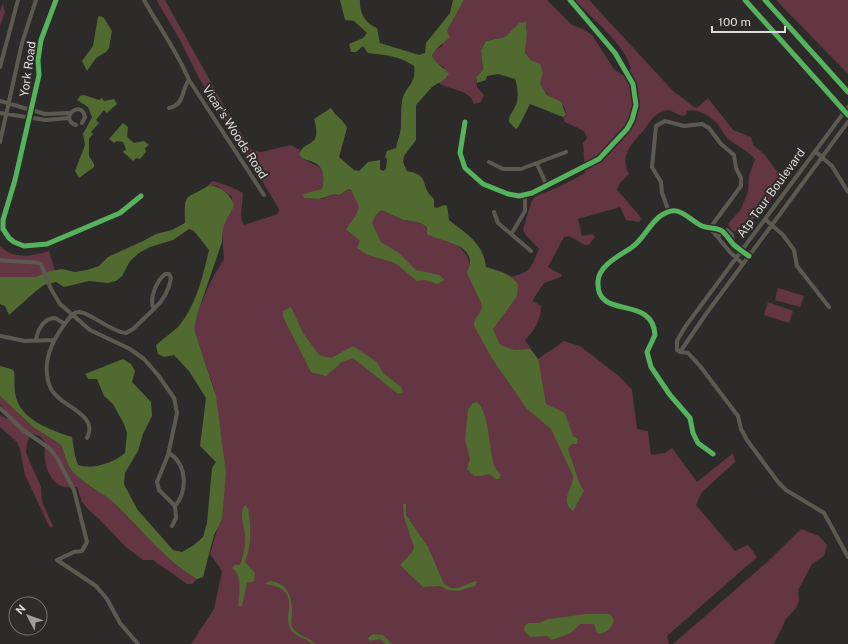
<svg xmlns="http://www.w3.org/2000/svg" width="848" height="644" viewBox="0 0 848 644" font-family="'Public Sans',sans-serif">
	<style>
		.green { fill: #643543 }
		.water { fill: #506a2f }
		.lines { fill: none; stroke-linecap: round; stroke-linejoin: round }
		.street { stroke: #5c5a50; stroke-width: 4 }
		.primary { stroke: #646154; stroke-width: 6 }
		.cycleway-casing { stroke: #2e2b29; stroke-width: 8 }
		.cycleway { stroke: #56b35d; stroke-width: 5 }
		.labels { text-anchor: middle; stroke-width: 4; stroke-linejoin: round; paint-order: stroke }
		.street-label { font-size: 12px; fill: #dfdddc; stroke: #2e2b29 }
	</style>
	<rect width="100%" height="100%" fill="#2d2b2a"/>
	<path class="green" d="M158,0H165L227,111L252,150L261,152L291,145L300,150L299,155C313,169 328,160 322,189L304,194V198L321,199L335,194L340,195L348,189L381,210L403,220L418,222L424,225L431,236C450,239 466,246 470,265L500,271L513,277C518,274 523,274 527,271C532,268 536,255 539,249L525,234L523,229L531,203L534,197L563,185L585,173L583,143L587,138L584,131L565,122L563,117L566,115C566,102 556,103 548,95C545,92 542,88 540,84L543,73L525,53L527,27L519,23L505,37L486,41L481,50L483,70L476,77L477,87L484,95L481,102L474,104C468,87 450,92 438,82L445,79L444,67L435,63L432,56L434,51L442,46L447,31L464,0H547L572,25L583,29L592,35L614,69L622,75L631,69C627,46 591,18 575,0H589L675,93C684,97 688,105 697,108L708,98L733,130L751,137L753,145L765,155L784,181L768,203L739,234L732,230L728,224L741,209L748,192L749,176L755,159C747,150 737,146 728,139C723,134 721,128 717,123C709,116 698,108 687,111L686,115L682,116L669,110C653,113 653,119 643,131C632,144 619,155 629,174L619,184L617,190L639,215L641,219L639,222L626,220L620,207L578,219L582,236L593,234L595,237L589,245H585L569,236L564,237L548,267L562,275L561,277L544,283L534,298L533,301L541,306C541,320 535,330 525,340L538,359L564,341L580,346L619,376L632,390L637,429L648,431L651,455L665,453L672,448L697,482L733,453L735,462L702,492L696,505L735,551L748,545L757,557L667,636L669,644H191L214,609L222,571L210,554L219,523L224,468L214,388L192,325C203,303 209,279 224,260L222,230L225,219L230,214L232,197L217,186L209,185L212,181C219,182 237,189 243,193C243,204 238,217 244,225L278,214L279,209L199,78L180,40L157,1Z
		M776,0H848V74Z
		M3,3L5,12L0,26V11Z
		M0,246C14,260 31,256 49,251L55,270L36,277H0Z
		M778,288L804,296L800,307L775,300Z
		M768,302L793,311L789,323L764,315Z
		M0,396L33,427L61,445C65,454 66,463 72,471C83,484 100,491 113,502C141,528 164,559 197,579L192,584H187L153,560H143L126,547L101,521L88,509L82,502L77,487C72,487 65,488 61,486C46,479 43,457 45,442L41,437L31,433L27,442L26,453L41,487L42,502L53,526L51,528L49,526L25,475L20,449L17,442L0,427V415L7,419L8,413L0,404Z
		M801,529L819,536L827,545L824,556L812,564L798,590L799,601L796,608L786,619L774,644H673L765,564Z"/>
	<path class="water" d="M340,0H360C359,13 366,24 377,28L380,43L419,55L425,53L426,43L450,13L453,0H464L447,31L450,37C444,43 435,48 432,56C436,64 443,67 449,74L445,79L432,87L416,105V140L404,156L403,162L407,171C432,176 418,185 434,199V207L437,208L444,205L447,206L449,220C467,235 483,242 486,267C499,271 510,274 518,284L517,296L493,329L500,345L514,350L530,349L538,359L546,404L565,413L573,436L578,439L577,444H572L568,449L579,482L584,491L573,511C559,500 573,490 573,476L551,429L527,409L493,360L474,326C473,318 482,314 482,305L467,273C467,270 470,267 470,264C471,242 440,242 427,234V228L424,225L418,222L403,220L381,210L375,216L372,223L381,242L399,253L416,270L439,275L445,280L437,284L425,280L417,281L395,263L368,255L357,248L360,241L346,229L356,215L359,207L351,190L348,189L340,195L335,194L319,199L304,198L303,194L322,189C324,180 325,168 315,163C308,159 306,162 299,155C304,138 323,150 314,119L331,108C335,116 344,120 347,128L339,157L354,170L359,171L368,162L380,160V169L383,171L386,169L387,159L385,157L387,151L396,148C397,141 401,133 401,126C401,117 401,109 402,101C405,86 417,84 414,66C400,56 385,55 368,53L363,46L356,52H351L349,44L363,38L367,33L354,21L345,20Z
		M100,16L104,18L112,31L109,48L106,52L96,58L87,71L82,61L93,46L98,17Z
		M526,22L527,34L525,53L531,60L540,64L543,73L540,84L547,95L561,102L566,115L563,117L530,104L519,126L516,129L509,122C509,115 512,113 515,107C519,100 518,87 515,79L498,74L487,76L486,80L477,83L476,77L483,70L481,50L486,41L505,37L519,23Z
		M84,95L99,100L102,98L104,101L114,99L117,104L107,113L104,110L96,120L99,123L91,132L93,134L89,139V156L94,164V167L79,178L75,171L85,145L83,134L92,117L88,107L77,100L80,96Z
		M123,123L128,127L127,137L134,143L144,141L149,145L145,148L146,152L140,159L136,158L133,161L123,152L126,149L123,142L117,141L114,143L109,139Z
		M209,185C221,187 231,194 234,206C226,222 222,223 222,242L197,315L194,329L216,396L226,473L222,519L214,535L203,577L197,579C164,560 141,528 113,502C100,491 83,484 72,471C66,463 65,454 61,445L33,427L0,396V366L11,369L14,371C15,379 14,386 15,393C19,420 51,430 72,437L75,456L78,465C93,470 113,463 125,453L127,433L124,424L113,404L104,396L97,379H88L85,374L123,359L131,364L135,371L132,382L151,402L152,416L143,434L138,451L125,473L124,484L137,509L173,550L182,552L194,545L203,537L207,523L212,468L216,462L200,446L206,398L189,371L174,355L164,357L158,354L156,345C163,339 171,333 178,327C196,306 203,276 209,250L194,231L189,229L173,240L150,247L139,253L130,261L122,276L116,281L108,283L89,281L64,287L56,282L44,285L36,291L9,315L5,306L0,304V277H36L50,271L62,269L75,272L87,270L99,266L108,257L143,241L156,234L172,230L185,223C184,189 186,201 209,185Z
		M291,307L303,333L319,355L331,358L353,346L377,362L383,373L401,387L403,392L398,394L353,358L342,362L326,376L311,372L283,317V311Z
		M477,402C489,412 489,447 493,462C494,467 498,471 501,475L499,479H496L489,474L481,476H474L467,469L470,459L465,440L468,409L473,403Z
		M403,504H406V515L428,547L444,584L451,588H458L475,581L477,582L475,586L458,591L447,590L440,586L423,587L400,565L413,551L414,547L404,517Z
		M245,505L248,508C251,526 252,545 245,562L255,573L254,581L247,583L242,606H238C239,595 243,575 232,568L234,565H240C243,557 246,544 245,536C245,527 238,513 245,505Z
		M270,581C287,583 293,597 292,613C292,618 290,624 293,628C298,636 309,637 316,644C311,644 309,641 305,639C266,626 314,591 265,584Z
		M586,614H610L614,620C612,627 608,632 600,634L597,633L594,624H580L571,633L552,640L547,636L530,637L524,630L525,625L529,623H539L549,619Z
		M373,634L383,635L392,644H386L380,639L370,641L368,638Z"/>
	<g class="lines">
		<path class="street" d="M56,0L41,40L38,60L39,75L15,180L3,220V229L9,238L14,242L24,246L47,244L120,213L141,196
			M144,0C159,27 177,51 189,80C181,90 185,105 169,108
			M0,67L18,0
			M189,80L264,195
			M0,101L45,114L70,113
			M0,113L46,120L69,118
			M465,122L460,153L465,168L483,184L508,194L519,196L532,193L599,159L627,129L632,120L636,105L633,84L615,53L570,0
			M76,125C58,119 81,98 85,117L82,123
			M0,142L22,43L36,0
			M815,151L832,166L848,192
			M489,162L503,169H521L566,152
			M537,164L547,186
			M494,212L498,223L531,251
			M669,212L662,193L661,182L652,167L656,126L665,121L684,126L702,124L709,128L721,144L734,155L736,168L741,178V186L710,228
			M765,219L783,235L794,250L797,266L829,307
			M710,228L730,252L743,264
			M512,233L525,211V195
			M718,237L722,232L727,230L732,235L734,245
			M0,260C9,262 36,261 41,264L51,289L60,304L90,330L130,349L144,359L158,375L174,398L177,413L168,455L157,482L159,490L175,506L176,518L172,526
			M165,274H169L171,278C169,291 164,300 154,309C148,299 157,281 165,274Z
			M0,336L25,341L54,340
			M36,341C37,330 44,318 55,318L65,324
			M680,352L677,350V341L685,327L848,107
			M680,352L706,314L848,122
			M680,352L688,353L700,366L738,416L741,429L747,440L778,482L786,490L824,513L848,557
			M0,408L23,430L49,448L57,458L74,490L87,542L82,551L74,552L57,560L96,586L107,599L120,623L138,644
			M87,438C100,414 59,406 51,389C40,365 52,340 67,321C70,317 73,312 79,312C88,311 111,332 126,333L133,329L154,309
			M169,453C187,464 188,491 175,506
			M713,454L698,443L693,433L690,418L670,395L651,367L647,352L655,335C653,294 596,321 598,282C598,266 619,256 631,248C643,240 648,226 659,217C679,202 686,218 702,226C709,229 716,227 722,231C727,235 730,241 734,245C739,249 744,253 749,256"/>
		<path class="primary" d="M745,0L848,115
			M765,0L848,92"/>
		<g class="cycleway-casing">
			<path id="cycleway" d="M56,0L41,40L38,60L39,75L15,180L3,220V229L9,238L14,242L24,246L47,244L120,213L141,196
				M745,0L848,115
				M765,0L848,92
				M465,122L460,153L465,168L483,184L508,194L519,196L532,193L599,159L627,129L632,120L636,105L633,84L615,53L570,0
				M713,454L698,443L693,433L690,418L670,395L651,367L647,352L655,335C653,294 596,321 598,282C598,266 619,256 631,248C643,240 648,226 659,217C679,202 686,218 702,226C709,229 716,227 722,231C727,235 730,241 734,245C739,249 744,253 749,256"/>
		</g>
		<use href="#cycleway" class="cycleway"/>
	</g>
	<g class="labels">
		<g class="street-label">
			<text transform="translate(28 69) rotate(-82)" y="4">York Road</text>
			<text transform="translate(235 132) rotate(57)" y="4">Vicar's Woods Road</text>
			<text transform="translate(771 193) rotate(-54)" y="4">Atp Tour Boulevard</text>
		</g>
	</g>
	<g transform="translate(28 616) rotate(311)"><circle r="19" fill="#2e2b29" stroke="#757271"/>
	<path d="M0-3L7 15L0 10L-7 15Z" fill="#a19f9e"/>
	<text y="-6" font-size="11" font-weight="bold" text-anchor="middle" fill="#dfdddc">N</text>
	</g>
	<path d="M712 26v6h73v-6" fill="none" stroke="#dfdddc" stroke-width="2"/>
	<text x="718" y="26" font-size="12" fill="#dfdddc" stroke="#2e2b29" stroke-width="3" paint-order="stroke">100 m</text>
</svg>
